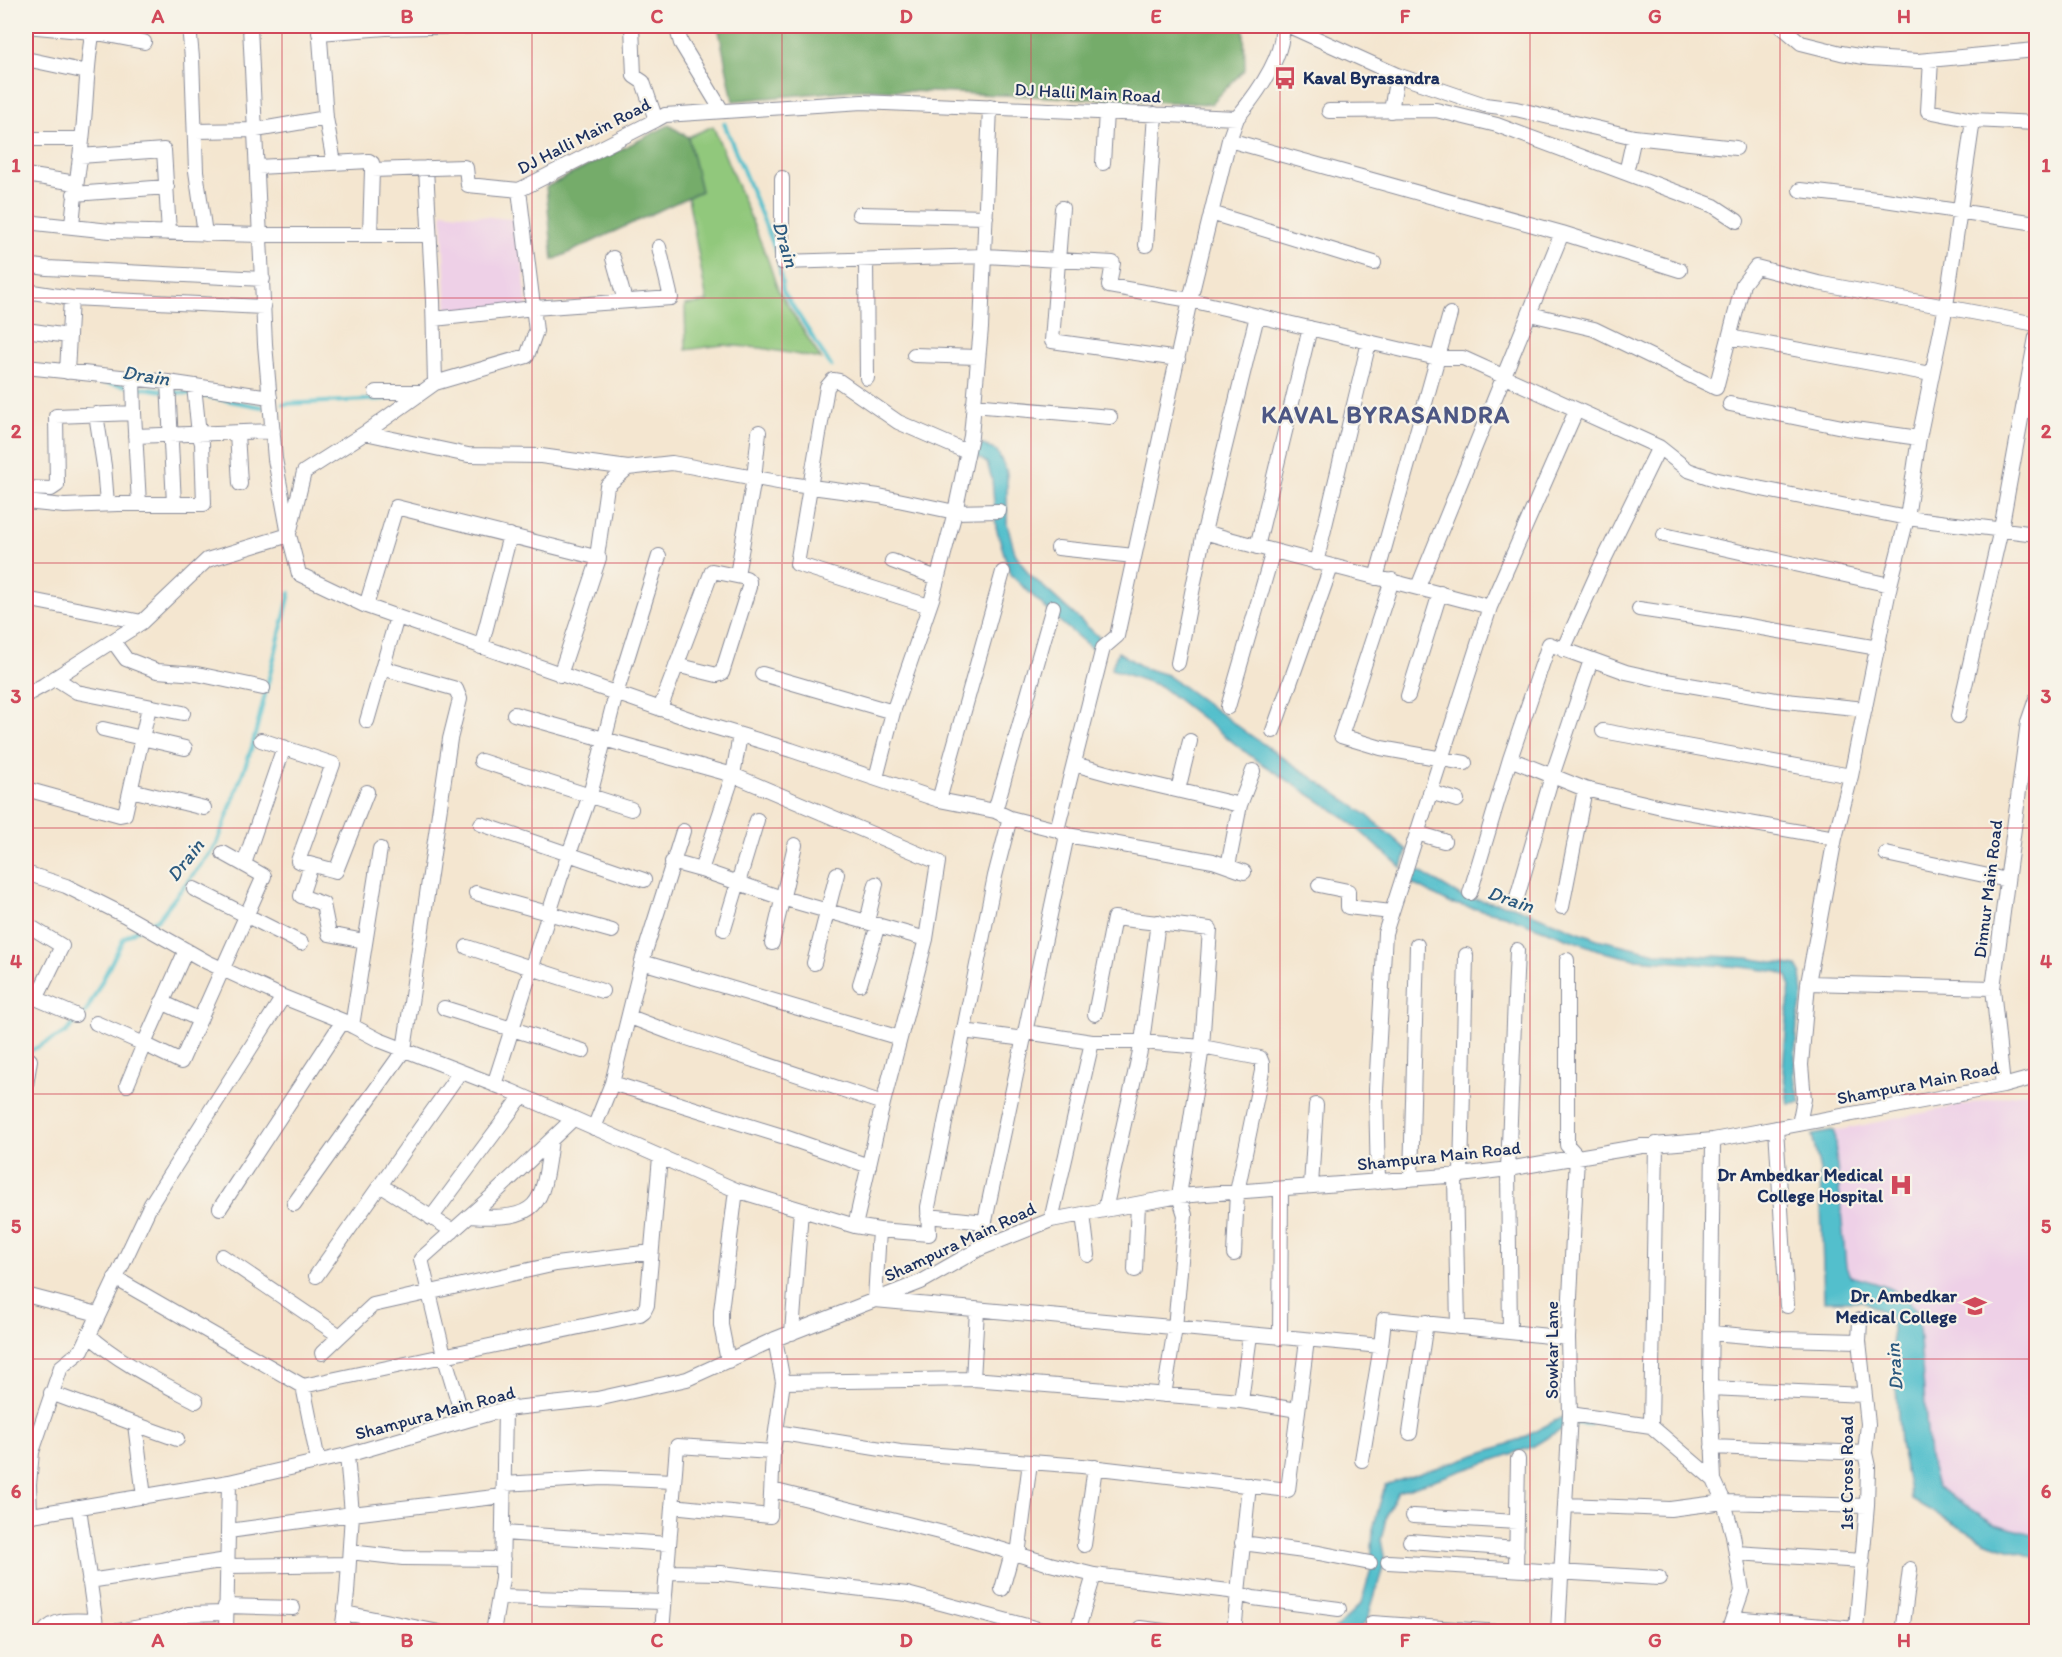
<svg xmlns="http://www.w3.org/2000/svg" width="2062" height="1657" viewBox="0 0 2062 1657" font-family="Itim,sans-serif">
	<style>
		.built { fill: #eed0e7 }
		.green { fill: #91c87b; stroke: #567c6c; stroke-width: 1.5 }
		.forest { fill: #74ac6b; stroke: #486e64; stroke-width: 1.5 }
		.water { fill: #53bfcc; stroke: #377795; stroke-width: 1.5 }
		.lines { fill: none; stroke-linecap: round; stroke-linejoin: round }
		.stream { stroke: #53bfcc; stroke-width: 4 }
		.minor-casing { stroke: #888a97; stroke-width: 16 }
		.minor { stroke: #fff; stroke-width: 14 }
		.grid { fill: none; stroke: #d1495b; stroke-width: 1.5; stroke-opacity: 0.55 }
		.labels { text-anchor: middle; stroke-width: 4.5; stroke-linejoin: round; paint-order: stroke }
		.poi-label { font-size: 18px; font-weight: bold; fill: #1b2f5e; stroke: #f7f3e8; text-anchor: end }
		.street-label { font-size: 18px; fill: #1b2f5e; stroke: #f7f3e8 }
		.water-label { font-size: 20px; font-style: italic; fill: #2c5a7f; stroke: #f7f3e8 }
		.district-label { font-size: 24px; font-weight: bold; letter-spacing: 1.5px; fill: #4d5784; stroke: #f7f3e8 }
		.neatline { fill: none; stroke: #d1495b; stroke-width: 2 }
		.grid-label { font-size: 20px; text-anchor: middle; font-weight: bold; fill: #d1495b }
	</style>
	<rect width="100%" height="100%" fill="#f7f3e8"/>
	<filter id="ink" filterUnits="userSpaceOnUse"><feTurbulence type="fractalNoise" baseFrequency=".0167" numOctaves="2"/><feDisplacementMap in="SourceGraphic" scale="12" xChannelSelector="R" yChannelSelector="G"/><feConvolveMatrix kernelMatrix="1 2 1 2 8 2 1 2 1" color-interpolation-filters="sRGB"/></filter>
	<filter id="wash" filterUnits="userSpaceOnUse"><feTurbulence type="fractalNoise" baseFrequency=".008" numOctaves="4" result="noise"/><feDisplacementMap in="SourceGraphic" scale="24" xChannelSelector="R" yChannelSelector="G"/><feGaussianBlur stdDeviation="1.35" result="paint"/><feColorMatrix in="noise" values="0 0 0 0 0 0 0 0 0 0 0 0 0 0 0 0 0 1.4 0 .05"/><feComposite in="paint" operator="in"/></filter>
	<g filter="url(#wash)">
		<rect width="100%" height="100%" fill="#f4e6d0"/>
		<path class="built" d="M442,212L519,220L527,309L447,313Z
			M2036,1090V1535L1995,1524L1937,1487L1929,1457L1918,1314L1880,1284L1850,1276L1846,1267L1834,1131Z"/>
		<path class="green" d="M713,126L768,260L778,290L821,359L761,348L722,345L686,350L685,305L707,302L688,197L701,191L688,137Z"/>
		<path class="forest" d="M718,26H1215L1244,27L1245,69L1211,104L863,89L733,101Z
			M669,125L688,137L701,191L553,260L546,187Z"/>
		<path class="water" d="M981,444L997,451L1007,472V524L1015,553L1028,573L1101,639L1096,652L1058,620L1010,574L996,527L992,479L987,463L976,456Z
			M1118,652L1144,668L1167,675L1253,737L1367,815L1407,850L1402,868L1344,817L1252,757L1160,686L1111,669Z
			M1415,869L1462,897L1513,906L1597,939L1656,953L1748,958L1797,966L1801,973L1803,995L1797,1023L1794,1075L1801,1103L1788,1104L1783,1070L1790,984L1787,976L1779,972L1742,967L1635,959L1604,952L1504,915L1449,903L1409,882Z
			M1834,1131L1846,1267L1850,1276C1879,1284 1901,1287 1918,1314L1929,1457L1937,1487L1995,1524L2036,1535V1558L1984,1541L1912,1500L1900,1443L1891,1317L1863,1301H1824L1820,1171L1812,1135Z
			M1564,1416L1563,1428L1532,1447L1398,1492L1387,1513L1381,1540L1385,1561L1367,1621L1356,1631L1327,1632L1336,1628L1361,1604L1371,1569L1373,1529L1385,1485L1517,1441Z"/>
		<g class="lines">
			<path class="stream" d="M724,123L776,251
				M779,264L783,291L831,366
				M71,378L164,391
				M172,392L191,394
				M199,395L262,407
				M283,404L387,399
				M147,925L158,919L217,844L252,747L290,593
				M26,1053L65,1033L86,1012L124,938L140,928
				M1571,1423L1590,1424"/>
		</g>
	</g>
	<g filter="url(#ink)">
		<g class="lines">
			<g class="minor-casing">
				<path id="minor" d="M26,26L92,32L144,42
					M189,26L192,58L196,171L205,234
					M250,26L265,344L275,459L289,535L299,574L366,606L704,724L791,750L939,800L995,811L1010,818L1057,830L1067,835L1213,861L1244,872
					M632,26L634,76L643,82L656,120
					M676,26L681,43L722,111
					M1289,26L1397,75L1485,105L1516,109L1634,137L1736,148
					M1781,26L1801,43L1841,53L1870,58L1918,61L2036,50
					M319,33L386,28L475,26
					M26,59L87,72
					M1931,60L1928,111L1973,120L2036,123
					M1329,111L1436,110L1497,125L1714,206L1737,221
					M1391,111L1397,75
					M326,118L334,163
					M1973,120L1946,306L1919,438L1907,518L1890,585L1851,776L1835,838L1808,983L1993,988
					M195,131L256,130L326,118L319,26
					M26,139H82
					M1229,140L1562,233L1680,270
					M80,156L164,150L169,233
					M1103,163L1106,112
					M258,167L369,161L372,163V170L464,167L466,168L468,185L519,190
					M426,168L433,301L435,383
					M1626,173L1634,137
					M26,175L76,183
					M782,178V262L985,256L1113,263L1109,286L1190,300L1437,358H1463L1659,447L1688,470L1717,480L1907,518L2036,534
					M1800,190L1885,200L2036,223
					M74,194L167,187
					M1062,208L1052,341L1178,359
					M1211,213L1374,263
					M859,214L986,217
					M26,222L110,231L261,235H429
					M72,227C74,195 80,163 83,131C87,96 86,60 94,26
					M370,235L372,170
					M1146,245L1155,114
					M613,258L625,301
					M866,260L867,378
					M26,265L47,268L263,279
					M26,291L71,298L264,307
					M1530,314L1594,329L1716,388L1743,284L1756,267L1818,283L2036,324
					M434,319L534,308L671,298L659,247
					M26,330L68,336
					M1729,337L1931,374
					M914,355L978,357
					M26,367L168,382L270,397
					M67,372L71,298
					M133,379L134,413
					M168,382L174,504
					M376,392H422
					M1730,404L1847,428L1919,438
					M973,405L1110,417
					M96,414L104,466L107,504
					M237,433L240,484
					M365,433L468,455L541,456L628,468
					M135,436L273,431
					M26,488L51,489L57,485L56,416L134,413L139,504
					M26,502L64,506L118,504H204L202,443L199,434L194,386
					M290,530L304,472L365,433L435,383L527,356L536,331L519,190L656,120L665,115L862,102L1237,118C1256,95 1285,56 1282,26
					M1204,532C1299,559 1395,581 1490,607
					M1664,535L1890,585
					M1257,547L1310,328
					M1058,548L1134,556
					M597,557L607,486L628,468L672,463L789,484L879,496L955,512L999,511
					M892,561L937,578
					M1316,563L1369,342
					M737,575L754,478L759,432
					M1376,578L1450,314
					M1392,580L1341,736L1381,748L1465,763
					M1418,587L1562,233
					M26,599L142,622
					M366,606L396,507L599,558L560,675
					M929,606L797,564L827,387L833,380L839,381L898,422L967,452
					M1639,609L1726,622L1878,648
					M113,641L126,659L157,671L197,674L263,688
					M481,647L510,535
					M1563,650L1598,572L1659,447
					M1178,663L1204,532L1257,316
					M762,674L893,712
					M55,678L77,692L183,713
					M26,695L44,685L142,622L207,560L289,535
					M1408,696L1440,593
					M1228,707L1273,551
					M660,709L712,571L746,578L749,581V587L722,673L717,675L676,665
					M514,714L733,775L938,862L926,939L883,1103L855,1226
					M1958,716L2001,529L2036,337
					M367,721L397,617
					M103,729L185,748
					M1273,731L1331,567
					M1603,731L1851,776
					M261,740L333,764L298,861L336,871L367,792
					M1510,759L1585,789L1670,809L1835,838
					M481,761L631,809
					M1074,764L1121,777L1240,805
					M876,778L893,712L932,599L955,512L971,436L981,328L990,107
					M26,789L120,815L125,814L149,707
					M131,790L204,808
					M1178,790L1190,741
					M1430,792L1457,800
					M939,800L1003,572
					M995,811L1053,607
					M481,824L644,880
					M1057,830L1103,648L1117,636L1190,300L1229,140L1237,118
					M1417,833L1444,841
					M1886,854L2007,880
					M672,862L701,870L782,898L926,939
					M244,864L284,747
					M311,865L301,896L323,904L329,934L364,941
					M1228,866L1240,805L1253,771
					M701,870L733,775L740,735
					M26,873L66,886L124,915L207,962L283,997L343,1021L379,1040L511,1091L736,1190L855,1226L879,1230L875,1300L1381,1346L1384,1319L1568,1338
					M1319,885L1348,891V907L1391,912
					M194,889L301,943
					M476,893L612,931
					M1470,893L1510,759L1549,644L1626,672L1666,681L1776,700L1865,709
					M1516,901L1552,776L1591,660
					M1562,907L1585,789
					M867,922L876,884
					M26,924L62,946L37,997
					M724,929L757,820
					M772,943L795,845
					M467,947L602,991
					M1567,960V1145L1577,1156
					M642,962L900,1038
					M814,963L837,874
					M860,984L878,925
					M26,994L75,1015
					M162,1002L200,1020
					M444,1008L583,1051
					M1095,1014L1114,918L1210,929L1202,1047L1179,1196L1185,1215L1175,1328L1164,1395
					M630,1017L672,1033L883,1103
					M96,1023L144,1044L186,950
					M352,1026L380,849
					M963,1031L1024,1039
					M1026,1032L1092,1042H1142L1202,1047L1260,1058L1262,1063V1071L1237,1192L1234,1254
					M612,1083L782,1136L869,1166
					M26,1085L30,1060
					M127,1085L144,1044L181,1062L264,876L223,853
					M494,1085L560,879L590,795L616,694L659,556
					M2003,1086L1993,988L2028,722L2036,699
					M1799,1124L1804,1099L1801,1065L1808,983
					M594,1128L612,1083L643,958L683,831
					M1776,1128L1787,1306
					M1713,1140L1710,1388L1714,1480L1724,1502L1733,1535L1742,1591L1728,1632
					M1577,1156L1568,1338L1570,1414L1651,1426L1714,1480
					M1461,1175L1466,955
					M1455,1176L1458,1327
					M1411,1179L1417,945
					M1378,1182L1376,1090L1385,933L1490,607L1576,411
					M380,1185L453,1231
					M1311,1186L1316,1105
					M294,1204L404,1050L450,739L460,699L456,689L382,668
					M220,1208L343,1021
					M1105,1210L1142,1042L1158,922
					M1083,1214L1088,1255
					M469,1216C542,1221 542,1205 551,1140
					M928,1216L985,1222
					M431,1218L522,1096
					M1051,1220L1092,1042
					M879,1230L929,1234L928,1207L995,876L1010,818
					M979,1249L1067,835
					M222,1256L340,1336
					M1135,1270L1138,1204
					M316,1276L460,1072
					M115,1278L303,1386L640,1314L644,1311L647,1305L660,1157
					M26,1295L98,1314
					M1510,1332L1508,1169L1517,950
					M792,1333L801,1210
					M1712,1333L1782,1339L1859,1341
					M88,1334C116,1361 162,1383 196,1401
					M1280,1338L1281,1189
					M322,1353L373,1305L556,1264L651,1252
					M728,1361L721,1325V1311L736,1190
					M973,1379L977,1310
					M783,1382L973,1379L1241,1401L1298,1410
					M303,1386L318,1461
					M1710,1388L1864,1395
					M51,1393L135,1424L144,1497
					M1241,1401L1250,1335
					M464,1421L444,1355L421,1259L492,1196L572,1120
					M135,1424L177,1439
					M1651,1426L1656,1144
					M776,1432L900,1452L1082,1466L1288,1490L1307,1340
					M1410,1433L1426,1322
					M1712,1447L1865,1453
					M347,1455L352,1514L503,1496
					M1362,1460L1381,1346
					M504,1484L602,1478L674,1481
					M772,1490L963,1538L1050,1564L1094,1575L1229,1591L1253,1598L1339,1609
					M1565,1505L1670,1509L1724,1502L1867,1506
					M672,1506L770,1516L773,1452L783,1382L775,1339
					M79,1508L97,1632
					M30,1515L29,1484L32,1452L61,1367L82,1350L151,1204L283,997
					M26,1516L229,1482L347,1455L505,1409L597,1399L687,1379L775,1339L921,1282L979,1249L1051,1220L1179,1196L1461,1175L1508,1169L1642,1146L1713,1140L2003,1086L2036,1077
					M1413,1516L1517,1522
					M229,1531L352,1514L347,1593L342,1632
					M503,1533L669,1544
					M1410,1541L1517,1549
					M1242,1543L1319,1553L1370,1563
					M1084,1545L1095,1467
					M350,1552L403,1558L503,1559
					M1736,1553L1863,1561
					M1018,1555L1030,1462
					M1388,1562L1659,1578
					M227,1566L348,1564
					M1516,1569L1518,1459
					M666,1572L721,1573L907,1594L1049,1632
					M89,1581L227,1560
					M1002,1589L1012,1553
					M499,1597L664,1602
					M225,1606L293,1608
					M345,1613L439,1632
					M1733,1618L1856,1629L1867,1506L1868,1467L1865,1453L1868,1424L1859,1341L1860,1320
					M1372,1623L1499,1632
					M1140,1628L1172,1632
					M44,1632C55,1617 78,1621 95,1621
					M112,1632L162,1623L188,1614L225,1613
					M226,1632L229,1482
					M493,1632L502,1579L505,1409
					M662,1632L677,1446L773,1452
					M1077,1632L1094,1575
					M1234,1632L1249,1485
					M1558,1632L1570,1414
					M1902,1632L1910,1569"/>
			</g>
			<use href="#minor" class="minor"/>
		</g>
	</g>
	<path class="grid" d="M282,26V1632M532,26V1632M782,26V1632M1031,26V1632M1280,26V1632M1530,26V1632M1780,26V1632M26,298H2036M26,563H2036M26,828H2036M26,1094H2036M26,1359H2036"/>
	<defs>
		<g id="bus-bare" transform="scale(1.8)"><path d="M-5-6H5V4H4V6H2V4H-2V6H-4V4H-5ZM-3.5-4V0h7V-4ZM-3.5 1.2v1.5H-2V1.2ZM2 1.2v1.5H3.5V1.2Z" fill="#d1495b" stroke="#f7f3e8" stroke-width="2.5" paint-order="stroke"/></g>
		<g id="hospital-bare" transform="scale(1.8)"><path d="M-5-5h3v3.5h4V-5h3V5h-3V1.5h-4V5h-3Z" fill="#d1495b" stroke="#f7f3e8" stroke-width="2.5" paint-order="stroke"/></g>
		<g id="university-bare" transform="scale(1.8)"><path d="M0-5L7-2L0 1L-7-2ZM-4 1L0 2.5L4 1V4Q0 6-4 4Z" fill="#d1495b" stroke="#f7f3e8" stroke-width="2.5" paint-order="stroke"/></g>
	</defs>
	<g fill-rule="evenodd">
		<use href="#bus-bare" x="1285" y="78"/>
		<use href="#hospital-bare" x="1901" y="1185"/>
		<use href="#university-bare" x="1975" y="1306"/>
	</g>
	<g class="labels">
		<g class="poi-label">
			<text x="1303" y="84" text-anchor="start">Kaval Byrasandra</text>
			<text x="1883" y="1181">Dr Ambedkar Medical<tspan x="1883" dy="21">College Hospital</tspan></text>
			<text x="1957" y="1302">Dr. Ambedkar<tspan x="1957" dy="21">Medical College</tspan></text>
		</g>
		<g class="street-label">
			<text transform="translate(1088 93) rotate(3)" y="6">DJ Halli Main Road</text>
			<text transform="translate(584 136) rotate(-27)" y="6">DJ Halli Main Road</text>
			<text transform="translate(1988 889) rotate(-83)" y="6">Dinnur Main Road</text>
			<text transform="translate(1918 1083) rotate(-11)" y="6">Shampura Main Road</text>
			<text transform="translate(1439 1156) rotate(-6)" y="6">Shampura Main Road</text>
			<text transform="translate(960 1242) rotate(-25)" y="6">Shampura Main Road</text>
			<text transform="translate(1552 1350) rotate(-90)" y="6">Sowkar Lane</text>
			<text transform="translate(435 1413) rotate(-15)" y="6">Shampura Main Road</text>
			<text transform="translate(1847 1473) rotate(-90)" y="6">1st Cross Road</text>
		</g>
		<g class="water-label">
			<text transform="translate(786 244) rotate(73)" y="7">Drain</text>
			<text transform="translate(146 375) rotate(9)" y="7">Drain</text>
			<text transform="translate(185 860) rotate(-52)" y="7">Drain</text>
			<text transform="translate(1511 899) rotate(19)" y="7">Drain</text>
			<text transform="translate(1894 1367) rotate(-94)" y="7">Drain</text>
		</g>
		<g class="district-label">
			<text x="1386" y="423">KAVAL BYRASANDRA</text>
		</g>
	</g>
	<rect width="2062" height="1657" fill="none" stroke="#f7f3e8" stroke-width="66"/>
	<rect x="33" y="33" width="1996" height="1591" class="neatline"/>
	<g class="grid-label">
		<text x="158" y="23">A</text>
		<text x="407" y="23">B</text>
		<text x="657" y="23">C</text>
		<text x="906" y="23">D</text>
		<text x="1156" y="23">E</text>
		<text x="1405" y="23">F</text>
		<text x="1655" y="23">G</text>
		<text x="1904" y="23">H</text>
		<text x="16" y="172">1</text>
		<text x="2046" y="172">1</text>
		<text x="16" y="438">2</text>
		<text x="2046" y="438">2</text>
		<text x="16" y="703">3</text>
		<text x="2046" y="703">3</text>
		<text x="16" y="968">4</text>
		<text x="2046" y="968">4</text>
		<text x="16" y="1233">5</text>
		<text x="2046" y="1233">5</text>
		<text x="16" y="1498">6</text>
		<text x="2046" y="1498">6</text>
		<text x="158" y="1647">A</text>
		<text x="407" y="1647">B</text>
		<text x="657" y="1647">C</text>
		<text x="906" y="1647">D</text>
		<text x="1156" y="1647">E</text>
		<text x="1405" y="1647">F</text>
		<text x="1655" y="1647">G</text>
		<text x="1904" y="1647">H</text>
	</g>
</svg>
